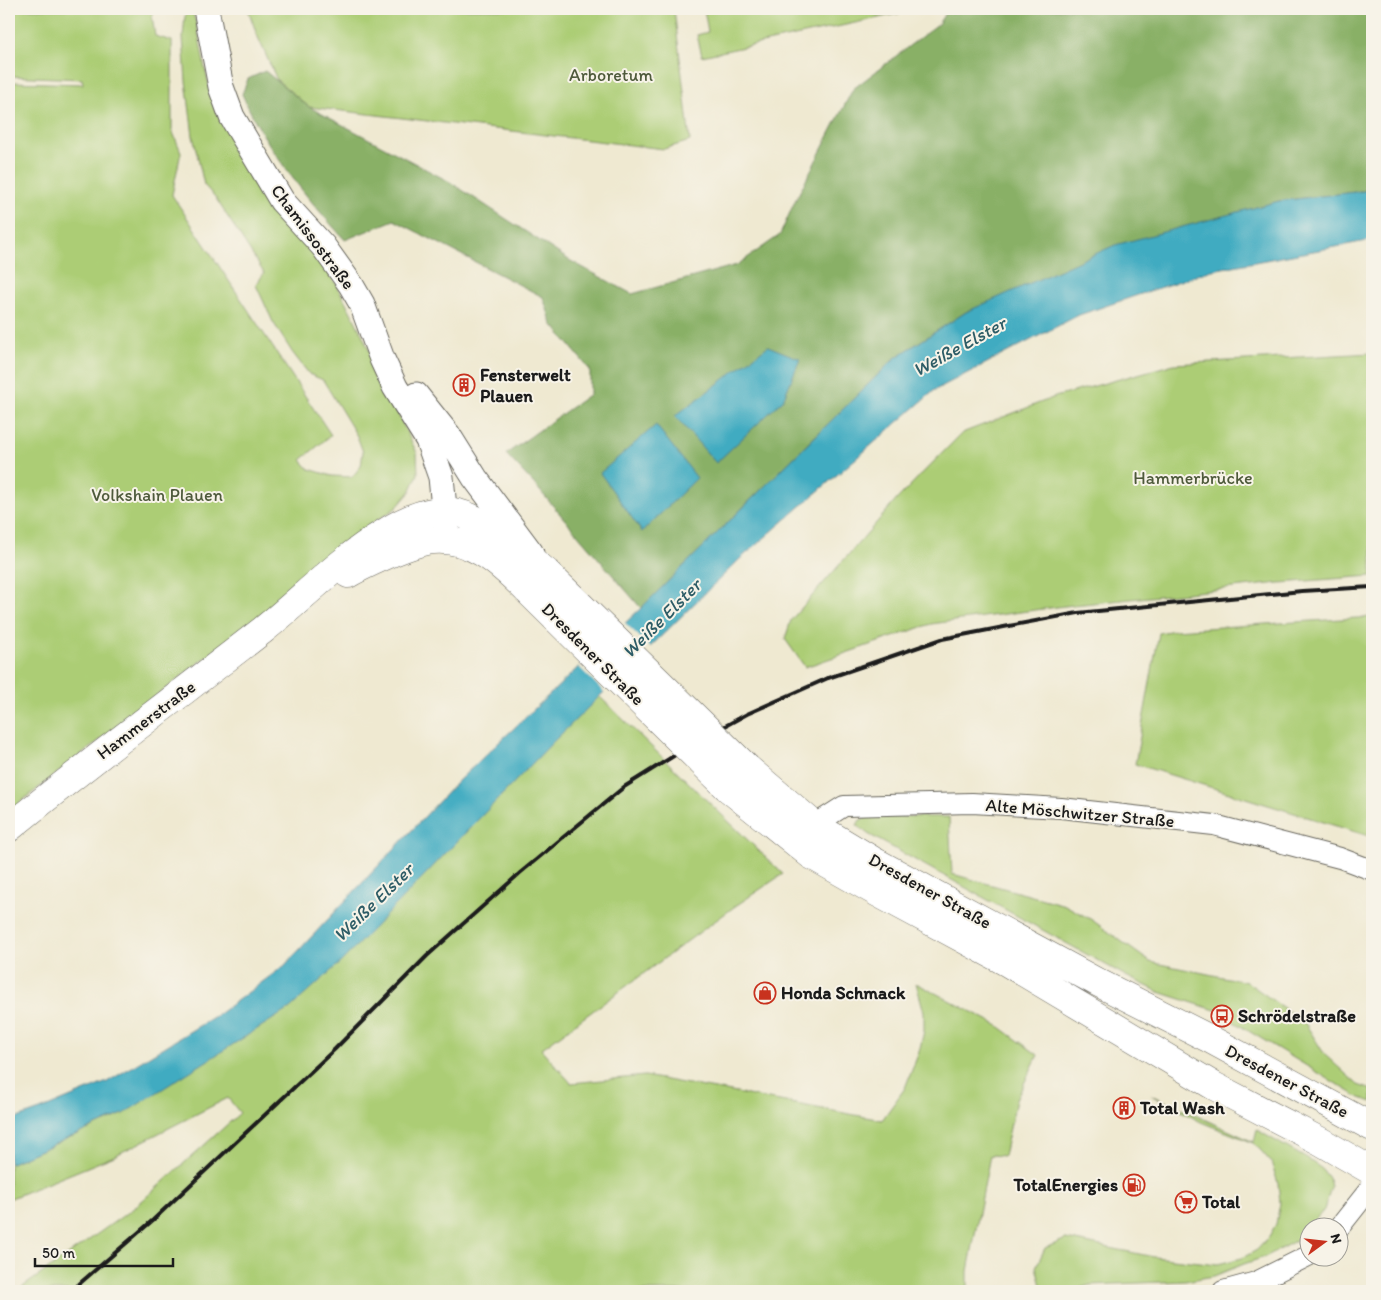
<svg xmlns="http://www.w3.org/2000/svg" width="1381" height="1300" viewBox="0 0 1381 1300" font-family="Itim,sans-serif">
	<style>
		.green { fill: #accd75; stroke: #647448 }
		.forest { fill: #89b066; stroke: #526641 }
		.water { fill: #41abc1; stroke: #2e646e }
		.pier { fill: #efe9d1 }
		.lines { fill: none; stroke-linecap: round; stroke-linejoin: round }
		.minor-casing { stroke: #66645b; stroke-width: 22 }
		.tertiary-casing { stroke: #66645b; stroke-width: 27 }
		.primary-casing { stroke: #66645b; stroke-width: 29 }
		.minor { stroke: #fff; stroke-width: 20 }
		.tertiary { stroke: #fff; stroke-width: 25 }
		.primary { stroke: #fff; stroke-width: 28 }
		.rail { stroke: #1c1c1c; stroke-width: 4 }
		.primary-bridge-casing { stroke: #66645b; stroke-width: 29; stroke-linecap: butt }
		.primary-bridge { stroke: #fff; stroke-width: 28 }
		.labels { text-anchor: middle; stroke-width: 4; stroke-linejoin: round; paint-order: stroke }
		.park-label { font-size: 18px; fill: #4e5a3b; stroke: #f7f3e8 }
		.street-label { font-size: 18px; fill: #1c1c1c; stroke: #f7f3e8 }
		.poi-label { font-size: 18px; font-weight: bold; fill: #1c1c1c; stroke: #f7f3e8; text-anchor: start }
		.water-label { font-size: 19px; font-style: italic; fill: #2d5c66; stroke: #f7f3e8 }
	</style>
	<rect width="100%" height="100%" fill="#f7f3e8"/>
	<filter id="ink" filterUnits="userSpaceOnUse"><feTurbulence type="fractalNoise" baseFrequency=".02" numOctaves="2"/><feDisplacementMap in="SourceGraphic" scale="10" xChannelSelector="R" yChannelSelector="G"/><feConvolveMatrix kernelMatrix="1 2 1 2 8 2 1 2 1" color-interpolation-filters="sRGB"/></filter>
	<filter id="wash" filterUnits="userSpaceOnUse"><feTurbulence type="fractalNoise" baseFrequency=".0096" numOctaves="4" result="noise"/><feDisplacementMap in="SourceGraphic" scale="20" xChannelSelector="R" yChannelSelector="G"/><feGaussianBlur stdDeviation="1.12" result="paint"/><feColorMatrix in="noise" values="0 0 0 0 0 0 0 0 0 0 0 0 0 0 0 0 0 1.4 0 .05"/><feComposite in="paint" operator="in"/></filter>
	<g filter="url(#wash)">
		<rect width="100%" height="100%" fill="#efe9d1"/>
		<path class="green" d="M9,9H153L152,16L155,36L172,41V130L181,152L172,195L331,435L301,460L309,469L332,476L352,477L361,466L363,452L357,436L323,380L309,374L292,352L273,322L256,285L264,273L215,197L204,185L193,136L186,81L183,37L185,16L189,12L193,14L197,25L205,69L216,112L265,195L299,233L337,285L362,334L397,412L417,453L418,474L410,492L396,508L368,526L318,570L9,811V82L83,84L82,79L9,76Z
			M248,9H674L690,141L664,149L309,107L277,80L257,35Z
			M704,9H920L702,56L697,35L708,32Z
			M1372,353V576L1280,583L1065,606L931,624L805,667L785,639L791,620L899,497L962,433L1055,397L1174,364Z
			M1372,617V837L1135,764L1159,633L1175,630Z
			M599,696L783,874L734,907L541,1049L571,1083L645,1076L882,1120L905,1088L919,1052L924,1031V1012L916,983L997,1025L1038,1055L1016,1100L1004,1156L990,1155L968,1271V1291H17L134,1208L240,1113L228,1098L112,1157L9,1199V1164L123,1114L552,743Z
			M871,816L949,817L952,874L1065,905L1092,920L1150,962L1247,982L1305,1023L1325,1055L1358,1085L1372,1090V1102L1360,1098L1232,1021L1233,1013L1221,1006L1215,1010L1159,992L1126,976L868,834L857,825L860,820Z
			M1151,1095L1254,1142L1257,1130L1309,1160L1322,1169L1329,1178L1331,1187L1324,1210L1297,1240L1265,1257L1244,1264L1214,1276L1185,1281L1090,1285L1070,1291H1049L1042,1289L1036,1267L1045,1248L1066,1239L1154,1257L1218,1264L1242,1258L1257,1250L1268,1238L1276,1224L1280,1203L1278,1183L1271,1162L1254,1143L1201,1122Z"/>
		<path class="forest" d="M948,9H1372V190L1279,201L966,312L895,358L641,608L535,485L506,454L590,394V370L552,324L543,297L394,220L345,240C305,196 266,149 242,94L248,79L265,71L309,107L450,182L569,260L632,294L737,265L780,235L795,201L853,89L938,24Z"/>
		<path class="water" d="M1372,190V240L1212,270L1079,315L935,390L740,559L552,743L341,962L289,1009L123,1114L9,1164V1121L40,1110L107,1082L220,1013L284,966L458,781L641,608L895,358L966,312L1115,245L1279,201Z
			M768,346L800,359L783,400L716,463L675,416Z
			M656,425L697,478L642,532L600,473Z"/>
		<path class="pier" d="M623,621L652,649L606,694L577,665Z"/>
	</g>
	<g filter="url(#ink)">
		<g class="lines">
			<g class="minor-casing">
				<path id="minor" d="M805,831L844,806L972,803L1061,808L1214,825L1340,858L1372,870
					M1338,1229L1372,1186
					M1223,1291L1256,1282L1308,1256"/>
			</g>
			<g class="tertiary-casing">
				<path id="tertiary" d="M206,9L221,87L232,117L282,201L323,246L351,285L362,304L382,359L395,387L428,440L441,477L447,539
					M416,395L448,435L475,478L531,553"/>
			</g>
			<g class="primary-casing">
				<path id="primary" d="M348,574C364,565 380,558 396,551C406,547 416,543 426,541C468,533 500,563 528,591
					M747,768L814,825L872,860L1097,982L1208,1038L1372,1127
					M728,788L811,855L878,893L1008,963L1214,1086L1320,1141L1372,1171
					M9,828C92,760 178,696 263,630C303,598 339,560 384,533C401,522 422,511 443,511C478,510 520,551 546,572"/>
			</g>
			<use href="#minor" class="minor"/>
			<use href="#tertiary" class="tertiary"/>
			<use href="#primary" class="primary"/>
			<path class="rail" d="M71,1291L153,1220L335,1049L427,956L520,873L624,787L696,742L747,714L828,678L942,639L1009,626L1078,613L1302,591L1372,587"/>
			<g class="primary-bridge-casing">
				<path id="primary-bridge" d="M546,572L747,768
					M528,591L728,788"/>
			</g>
			<use href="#primary-bridge" class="primary-bridge"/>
		</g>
	</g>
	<defs>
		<g id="building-ring" transform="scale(1.125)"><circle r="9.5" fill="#f7f3e8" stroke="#c8321e" stroke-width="1.5"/><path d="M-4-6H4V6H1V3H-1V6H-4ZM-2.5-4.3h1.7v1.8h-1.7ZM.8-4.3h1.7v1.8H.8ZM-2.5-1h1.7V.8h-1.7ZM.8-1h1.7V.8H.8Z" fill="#c8321e"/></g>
		<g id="shop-ring" transform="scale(1.125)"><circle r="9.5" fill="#f7f3e8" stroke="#c8321e" stroke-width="1.5"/><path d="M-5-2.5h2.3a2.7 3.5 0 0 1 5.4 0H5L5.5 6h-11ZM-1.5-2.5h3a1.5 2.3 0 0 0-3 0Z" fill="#c8321e"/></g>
		<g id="bus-ring" transform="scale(1.125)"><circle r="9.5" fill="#f7f3e8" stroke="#c8321e" stroke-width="1.5"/><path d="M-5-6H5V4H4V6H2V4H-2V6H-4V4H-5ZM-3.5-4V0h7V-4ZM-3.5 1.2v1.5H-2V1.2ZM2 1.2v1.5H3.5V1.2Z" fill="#c8321e"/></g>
		<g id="fuel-ring" transform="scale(1.125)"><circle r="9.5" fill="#f7f3e8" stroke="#c8321e" stroke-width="1.5"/><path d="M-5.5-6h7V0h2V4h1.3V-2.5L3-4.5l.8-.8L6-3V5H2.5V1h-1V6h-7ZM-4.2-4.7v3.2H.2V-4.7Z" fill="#c8321e"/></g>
		<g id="supermarket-ring" transform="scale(1.125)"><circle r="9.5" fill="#f7f3e8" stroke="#c8321e" stroke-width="1.5"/><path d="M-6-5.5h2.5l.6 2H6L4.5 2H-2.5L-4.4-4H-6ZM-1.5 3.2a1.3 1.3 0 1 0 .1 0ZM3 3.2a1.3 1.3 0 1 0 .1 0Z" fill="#c8321e"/></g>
	</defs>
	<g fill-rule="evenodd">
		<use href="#building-ring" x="464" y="385"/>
		<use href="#shop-ring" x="765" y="993"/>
		<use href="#bus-ring" x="1222" y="1016"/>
		<use href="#building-ring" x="1124" y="1108"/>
		<use href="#fuel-ring" x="1134" y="1185"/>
		<use href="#supermarket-ring" x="1186" y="1202"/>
	</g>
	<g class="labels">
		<g class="park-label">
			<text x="611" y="81">Arboretum</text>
			<text x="1193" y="484">Hammerbrücke</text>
			<text x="157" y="501">Volkshain Plauen</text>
		</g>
		<g class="street-label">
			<text transform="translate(313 237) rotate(53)" y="6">Chamissostraße</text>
			<text transform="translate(593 654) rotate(45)" y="6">Dresdener Straße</text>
			<text transform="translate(146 720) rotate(-37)" y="6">Hammerstraße</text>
			<text transform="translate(1080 813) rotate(5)" y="6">Alte Möschwitzer Straße</text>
			<text transform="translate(930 891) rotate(29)" y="6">Dresdener Straße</text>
			<text transform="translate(1287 1081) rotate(28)" y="6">Dresdener Straße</text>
		</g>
		<g class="poi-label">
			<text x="480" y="381">Fensterwelt<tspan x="480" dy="21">Plauen</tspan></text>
			<text x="781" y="999">Honda Schmack</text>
			<text x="1238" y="1022">Schrödelstraße</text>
			<text x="1140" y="1114">Total Wash</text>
			<text x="1118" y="1191" text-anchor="end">TotalEnergies</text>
			<text x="1202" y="1208">Total</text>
		</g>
		<g class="water-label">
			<text transform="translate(959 346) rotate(-29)" y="7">Weiße Elster</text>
			<text transform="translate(661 618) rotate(-45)" y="7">Weiße Elster</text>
			<text transform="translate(373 902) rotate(-44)" y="7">Weiße Elster</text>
		</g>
	</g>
	<rect width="1381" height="1300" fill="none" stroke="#f7f3e8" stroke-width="30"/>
	<g transform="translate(1324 1242) rotate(75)"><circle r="24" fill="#f7f3e8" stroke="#9f9d96"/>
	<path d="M0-4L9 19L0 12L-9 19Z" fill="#c8321e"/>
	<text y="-8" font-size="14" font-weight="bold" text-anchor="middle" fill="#1c1c1c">N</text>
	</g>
	<path d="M35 1258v8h138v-8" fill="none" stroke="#1c1c1c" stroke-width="2.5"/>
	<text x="42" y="1258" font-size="15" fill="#1c1c1c" stroke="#f7f3e8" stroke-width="4" paint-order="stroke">50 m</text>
</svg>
